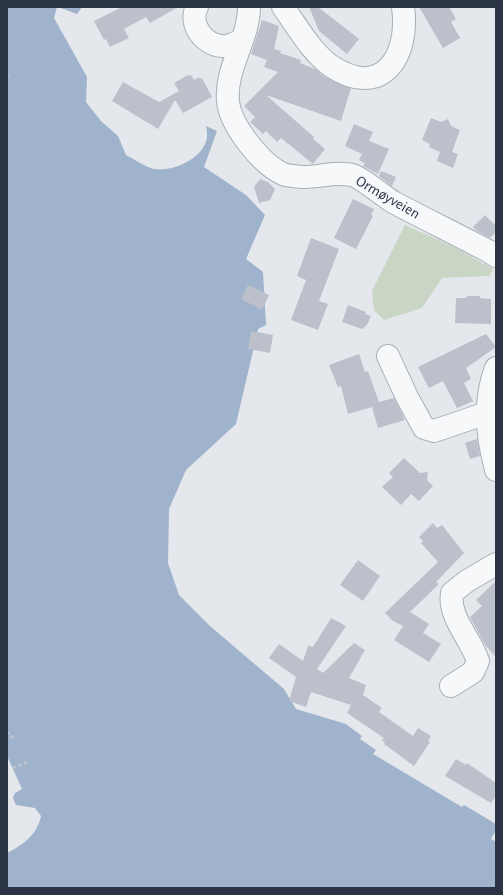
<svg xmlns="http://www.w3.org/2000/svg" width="503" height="895" viewBox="0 0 503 895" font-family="'Alegreya Sans',sans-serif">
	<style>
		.green { fill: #c9d6c5 }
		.water { fill: #9fb4cc }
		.building { fill: #bbc0ca }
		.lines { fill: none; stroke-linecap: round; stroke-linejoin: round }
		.minor-casing { stroke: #a9aeb7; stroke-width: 24 }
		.path { stroke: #c2c5cb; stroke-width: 2.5; stroke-dasharray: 3 3; stroke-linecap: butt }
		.minor { stroke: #f7f8fa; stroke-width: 22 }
		.labels { text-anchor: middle; stroke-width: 3.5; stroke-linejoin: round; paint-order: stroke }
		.street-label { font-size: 15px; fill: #2b3445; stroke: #f4f6f9 }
	</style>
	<rect width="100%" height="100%" fill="#e4e7ec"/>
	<path class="green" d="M405,225L454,247L493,269L489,276L442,278L422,308L384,320L374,310L372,291Z"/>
	<path class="water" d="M7,7H57L54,18L87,77L86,102L101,121L118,136L126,155C134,159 145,167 154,169C173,172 203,159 207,138C207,134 207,129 206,126L217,131L204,167L246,195L265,215L246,259L263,272L266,325L258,329L236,424L186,470L169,509L168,563L179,595L210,626L284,689L296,709L346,724L362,736L360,739L376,750L373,754L462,807L464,805L496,824V830L491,839L496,842V888H7V853C23,845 37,835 41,816L35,808L16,805L13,798L15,793L22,789L7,756Z
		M58,7H82L77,14Z"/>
	<path class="building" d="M122,7H178L150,23L146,17L124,29L129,38L110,47L106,39L104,40L94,21Z
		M309,7H318L359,39L347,54L319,31Z
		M419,7H449L456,19L451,22L460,38L443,48Z
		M262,20L279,26L274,49L281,51L280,53L301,60L300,63L315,69L325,77L351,88L341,121L266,95L314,137L313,139L325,149L313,164L281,138L277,142L266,131L263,134L250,122L255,117L244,106L278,72L264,67L267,60L251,54Z
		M188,75L189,76L191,75L194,80L199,77L200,79L202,78L212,97L183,113L175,100L158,129L112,101L123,82L159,102L179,91L174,83Z
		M431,118L441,122L448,119L451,126L460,130L452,152L458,154L453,168L437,161L440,152L429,147L430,144L422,140Z
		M354,124L373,132L369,141L389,149L378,174L363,166L365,163L359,160L362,154L345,146Z
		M381,171L396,177L392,186L379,176Z
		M260,179L268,182L275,189L270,200L259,203L254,187Z
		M353,199L374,209L371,215L373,216L356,249L334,238Z
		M485,215L496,226V232L490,238L477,231L473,227Z
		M311,238L339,249L319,301L328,304L318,330L291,320L306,280L297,276Z
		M248,285L269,295L262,310L241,299Z
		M467,296H480V298L491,299V324L455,323L456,298H466Z
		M348,305L366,312L365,314L371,316L367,325L362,329L342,322Z
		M251,331L273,335L270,353L248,349Z
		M486,334L496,347L466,368L471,379L464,383L473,401L457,408L443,381L429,388L418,367Z
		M359,354L365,372L368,371L379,402L394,398L405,420L378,428L372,407L348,414L341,386L338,387L329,365Z
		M477,439L480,456L470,459L465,443Z
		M404,458L420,473L428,472L427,480L433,486L419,501L411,494L401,505L382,487L393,477L389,473Z
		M433,523L437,528L442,525L464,553L436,582L439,584L410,612L429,624L423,633L441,644L429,662L394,640L403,626L393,621L385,613L438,562L421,543L423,541L419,537Z
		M358,560L380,576L363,601L340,585Z
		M496,581V657L485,645L470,617L482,606L476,600Z
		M331,618L346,626L317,669L323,673L354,643L365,650L349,678L366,685L363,695L382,708L379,712L413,736L418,728L431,736L428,741L430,742L414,766L384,744L385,743L382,740L384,738L347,713L351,705L311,692L306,707L289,701L296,677L269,658L279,644L303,661L308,646L313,647Z
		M456,759L466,765L467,763L496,783V796L491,803L445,776Z"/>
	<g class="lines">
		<g class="minor-casing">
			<path id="minor" d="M197,7C188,24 204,45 222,46C228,47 235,43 240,41
				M249,7C249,39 225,68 228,101C230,125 261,164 283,174C288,176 295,176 301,177C317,178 336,171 352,175C361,177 383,196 393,202C425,219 458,235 490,252L496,256
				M283,7C297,26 311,52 331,66C382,100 410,56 403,7
				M388,356L407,397L424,428L434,431L487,413
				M496,368C483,402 487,436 496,470
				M451,686L473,672L478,661C471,639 448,617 452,593L467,581L496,564"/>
		</g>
		<path class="path" d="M7,77H9
			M7,734L9,733L15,740
			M13,768L29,761"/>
		<use href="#minor" class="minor"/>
	</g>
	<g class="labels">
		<g class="street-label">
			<text transform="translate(388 197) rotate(30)" y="5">Ormøyveien</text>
		</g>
	</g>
	<rect width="503" height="895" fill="none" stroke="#2b3445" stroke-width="16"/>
</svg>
